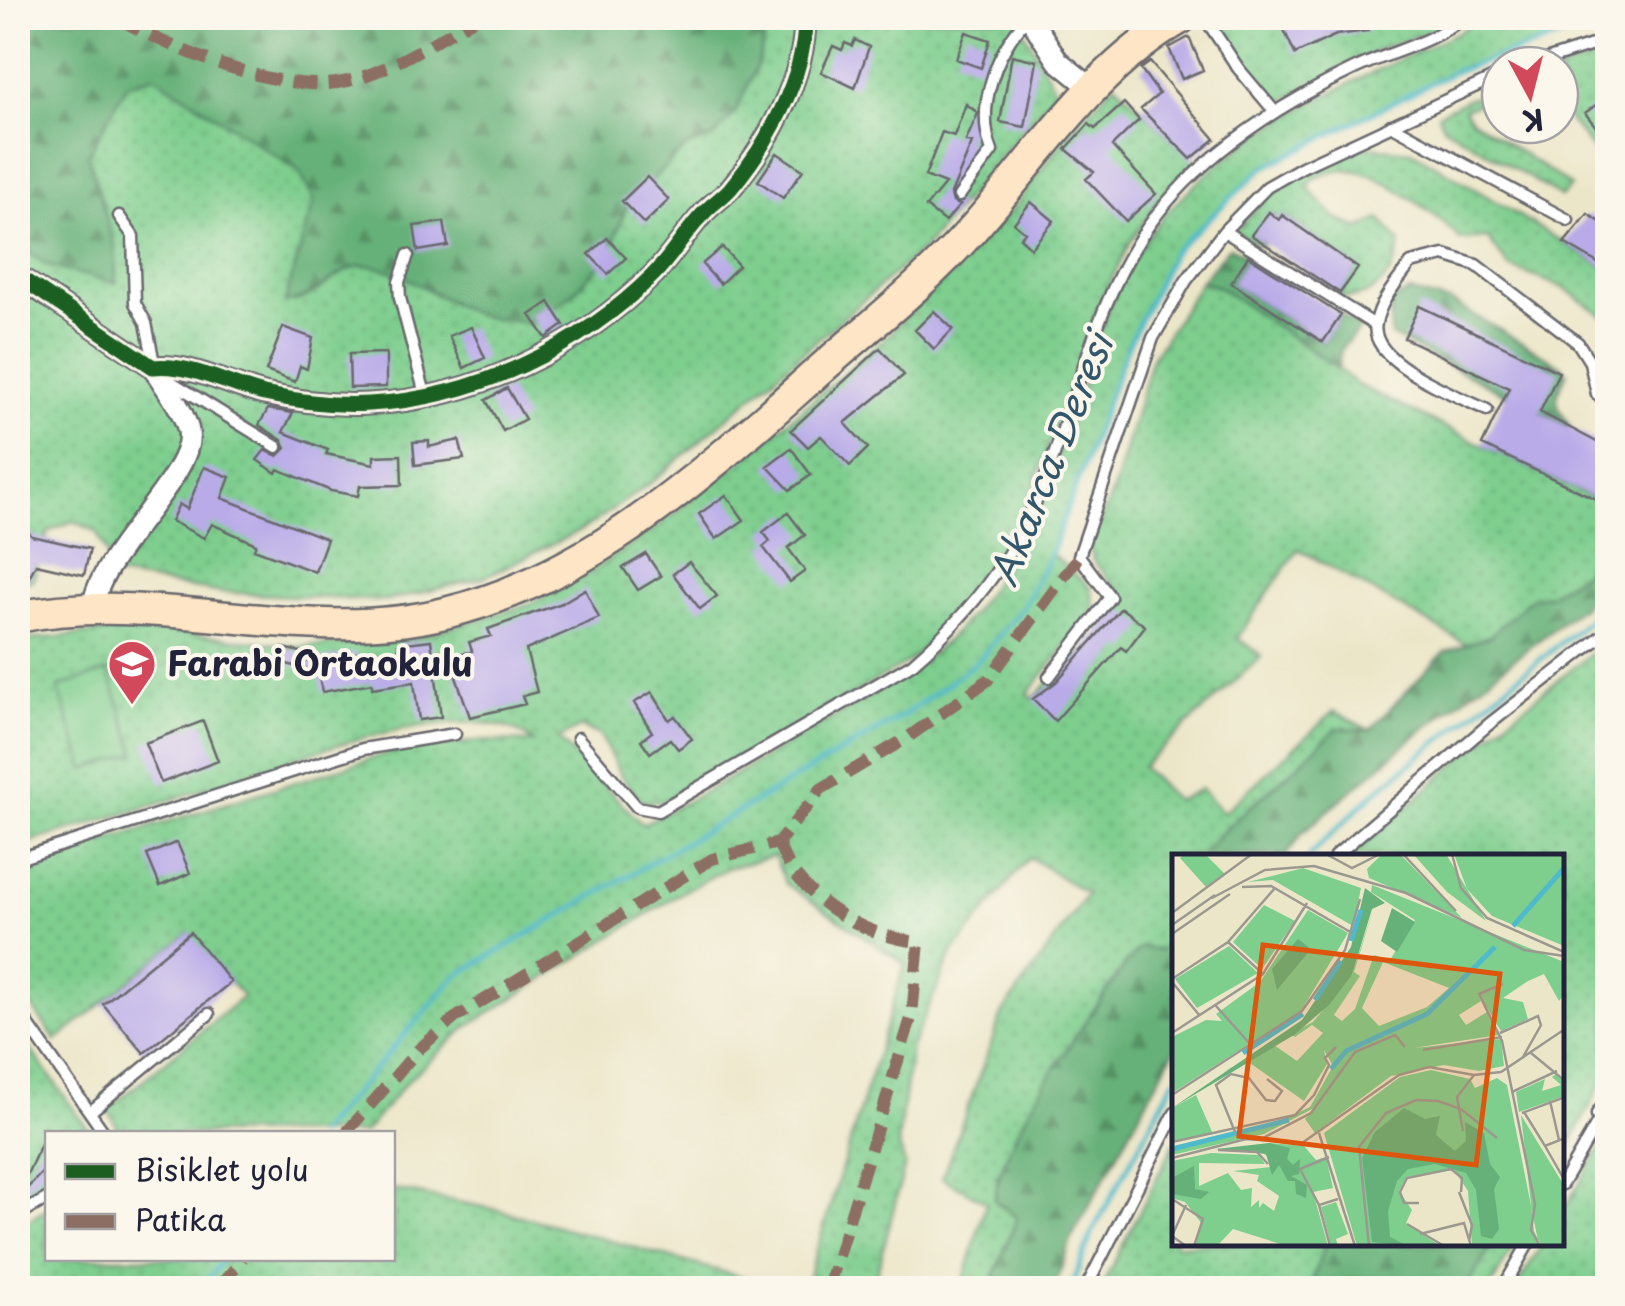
<svg xmlns="http://www.w3.org/2000/svg" width="1625" height="1306" viewBox="0 0 1625 1306" font-family="'Playpen Sans',sans-serif">
	<style>
		.grass { fill: url(#grass-dots); stroke: #507864; stroke-width: 2.5 }
		.forest { fill: url(#forest-firs); stroke: #446a5a; stroke-width: 2.5 }
		.park { fill: #7ece8e; stroke: #507864; stroke-width: 2.5 }
		.lines { fill: none; stroke-linecap: round; stroke-linejoin: round }
		.stream { stroke: #4fbacb; stroke-width: 5 }
		.building { fill: #b9abe8 }
		.service-casing { stroke: #69676d; stroke-width: 15 }
		.minor-casing { stroke: #69676d; stroke-width: 25 }
		.secondary-casing { stroke: #69676d; stroke-width: 35 }
		.service { stroke: #fff; stroke-width: 10 }
		.minor { stroke: #fff; stroke-width: 20 }
		.secondary { stroke: #fde5c5; stroke-width: 30 }
		.quiet { stroke: #8d6e63; stroke-width: 12; stroke-dasharray: 25 12; stroke-linecap: butt }
		.cycleway-casing { stroke: #fbf7ec; stroke-width: 21 }
		.cycleway { stroke: #1b5e20; stroke-width: 15 }
		.labels { text-anchor: middle; stroke-width: 8; stroke-linejoin: round; paint-order: stroke }
		.poi-label { font-size: 35px; font-weight: bold; fill: #22223b; stroke: #fbf7ec; text-anchor: start }
		.water-label { font-size: 38px; font-style: italic; fill: #32576d; stroke: #fbf7ec }
		.inset-river { fill: none; stroke: #4fbacb; stroke-width: 5 }
		.inset-road { fill: none; stroke: #9b9890; stroke-width: 2.5 }
		.view { fill: #de560e; fill-opacity: 0.15; stroke: #de560e; stroke-width: 5 }
		.inset-edge { fill: none; stroke: #22223b; stroke-width: 5 }
	</style>
	<defs>
		<pattern id="grass-dots" width="8" height="8" patternUnits="userSpaceOnUse" patternTransform="scale(2.5)"><rect width="8" height="8" fill="#7ece8e"/><path d="M2 2h.1M6 6h.1" fill="none" stroke="#6db17b" stroke-width="1.8" stroke-linecap="round"/></pattern>
		<pattern id="forest-firs" width="22" height="20" patternUnits="userSpaceOnUse" patternTransform="scale(2.5)"><rect width="22" height="20" fill="#66b179"/><path d="M5 1l3.5 6h-7zM16 11l3.5 6h-7z" fill="#549064"/></pattern>
	</defs>
	<rect width="100%" height="100%" fill="#fbf7ec"/>
	<filter id="ink" filterUnits="userSpaceOnUse"><feTurbulence type="fractalNoise" baseFrequency=".01" numOctaves="2"/><feDisplacementMap in="SourceGraphic" scale="20" xChannelSelector="R" yChannelSelector="G"/><feConvolveMatrix kernelMatrix="1 2 1 2 8 2 1 2 1" color-interpolation-filters="sRGB"/></filter>
	<filter id="wash" filterUnits="userSpaceOnUse"><feTurbulence type="fractalNoise" baseFrequency=".0048" numOctaves="4" result="noise"/><feDisplacementMap in="SourceGraphic" scale="40" xChannelSelector="R" yChannelSelector="G"/><feGaussianBlur stdDeviation="2.25" result="paint"/><feColorMatrix in="noise" values="0 0 0 0 0 0 0 0 0 0 0 0 0 0 0 0 0 1.4 0 .05"/><feComposite in="paint" operator="in"/></filter>
	<g filter="url(#wash)">
		<rect width="100%" height="100%" fill="#ece6c9"/>
		<path class="grass" d="M18,18H1017L1056,90L926,246L656,479L586,528L482,578L387,601L218,592L117,576L96,531L73,521L48,532L33,580L18,584Z
			M1214,18H1453L1446,26L1380,49L1279,103L1254,78Z
			M1476,18H1607V22L1453,72L1263,168L1173,252L1127,348L1051,554L1091,588L1095,610L1028,694L1033,699L1075,655L1084,652L1121,608L1122,595L1093,561L1090,546L1114,489L1151,360L1201,281L1220,288L1327,359L1357,385L1597,500L1602,491L1607,496V557L1550,594L1531,599L1490,636L1466,644L1298,549L1237,638L1262,656L1142,767L1176,801L1201,789L1223,813L1334,711L1370,730L1336,728C1294,774 1241,809 1200,856H1175V945L1158,950L1054,1072L996,1179L1017,1218L990,1288H962L986,1202L942,1178L1002,1014L1087,894L1029,857L952,954L911,1047L898,1142L905,1165L873,1288H805L905,964L786,884L774,856L728,868L681,893L467,1027L407,1081L364,1133L122,1134L107,1110L243,997L189,933L56,1041L18,987V868L402,749L483,741L533,742C468,683 256,774 180,797C126,814 71,829 18,846V641L147,628L299,647L411,639L527,605L581,578L650,532L737,465L886,337L1013,209L1068,134L1115,83L1199,166L1156,204L1130,242L1098,307L1027,506L1002,554L943,631L907,663L665,801L643,802L621,776L600,735L581,727L558,739L642,824C699,797 753,764 808,732C856,704 907,679 947,640C1001,588 1034,513 1061,445C1091,369 1107,280 1163,217C1250,120 1350,85 1462,30Z
			M1607,55V143L1595,152L1560,109V70Z
			M1500,89V95L1464,109L1471,119L1571,186L1561,197L1443,126L1438,114L1467,99Z
			M1358,146L1412,151L1607,269V318L1562,287L1509,267L1488,238L1460,240C1444,219 1382,175 1357,171C1340,168 1326,173 1312,180L1309,190L1336,218L1359,229L1380,219L1400,242C1396,275 1374,302 1338,297L1357,268L1283,215L1279,220L1269,212L1252,235L1263,243L1261,246L1235,232L1272,191Z
			M1607,641V1073L1563,1158L1562,856H1351L1486,737Z
			M18,1032L91,1133L48,1134L47,1187L18,1204Z
			M1175,1142V1244H1515L1490,1288H1101Z
			M1607,1148V1288H1515L1543,1244H1562L1563,1211L1600,1149Z
			M393,1189L499,1210L781,1288H18V1226L47,1209L48,1258H392Z"/>
		<path class="forest" d="M18,18H769L759,61L735,113L713,138L686,147L643,188L626,208L609,255L572,294L533,323C516,321 496,321 479,315C443,304 403,267 367,266C337,264 317,303 285,302L314,200L299,171L155,76L127,84L88,155L115,246L116,283L51,267L18,247Z
			M1229,247L1248,256L1231,283L1323,342L1341,315L1361,328L1341,349L1338,369L1221,288L1201,281Z
			M1410,292L1451,302L1562,366L1567,374C1552,397 1555,405 1570,427L1391,336L1390,301Z
			M1607,557V587L1419,733L1301,834L1286,856H1200C1241,809 1294,774 1336,728L1370,730L1444,652L1490,636L1531,598L1550,594Z
			M1175,945V1049L1072,1237L1054,1288H990L1017,1218L995,1201C997,1138 1090,1017 1127,962L1141,947L1158,950Z
			M1325,1244H1493L1466,1288H1310Z"/>
		<path class="park" d="M108,671L136,753L85,770L58,687Z"/>
		<g class="lines">
			<path class="stream" d="M1309,856L1374,793L1608,605
				M318,1134L456,976L906,714L977,662L1023,607L1051,554L1127,348L1173,252L1263,168L1453,72L1608,22
				M201,1288L224,1258
				M1071,1288L1091,1235L1175,1079"/>
		</g>
		<g id="blocks">
			<path class="building" d="M1288,18H1367L1368,31L1336,35L1295,54L1280,21Z
				M966,32L990,40L981,68L956,59Z
				M1189,37L1203,70L1182,79L1169,48Z
				M855,40L869,47L855,88L821,72L833,46L842,50L845,43L852,46Z
				M1012,55L1037,61L1025,127L1000,122Z
				M1150,62L1215,139L1191,159L1141,109L1159,94L1141,69Z
				M1608,96V142L1585,113Z
				M1124,103L1139,120L1112,146L1156,194L1126,221L1086,179L1094,172L1066,149L1089,124L1095,129Z
				M966,104L978,113L966,141L972,143L951,194L953,202L960,205L945,222L926,207L945,184L925,176L942,132L954,136Z
				M777,153L803,170L783,198L758,181Z
				M647,177L669,200L644,224L622,201Z
				M1031,202L1054,221L1031,248L1020,238L1025,232L1014,223Z
				M1269,212L1279,220L1282,215L1358,268L1340,293L1251,235Z
				M1588,214L1608,227V269L1564,243Z
				M444,222L448,246L418,251L414,226Z
				M607,238L626,258L608,274L589,254Z
				M722,247L739,266L720,284L702,264Z
				M1248,256L1341,315L1323,342L1231,283Z
				M549,302L564,325L546,338L530,315Z
				M1419,306L1559,372L1540,412L1608,448V480L1598,500L1482,445L1509,388L1404,338Z
				M934,311L953,329L934,349L915,330Z
				M283,327L313,338L307,369L300,366L295,382L266,371Z
				M471,327L485,358L464,368L449,336Z
				M880,348L904,375L845,423L868,448L850,466L821,436L808,447L791,430Z
				M386,353V387L350,388L349,354Z
				M507,388L525,419L503,431L486,400Z
				M268,409L293,413L283,432L328,450L326,454L374,464V456L401,455L402,485L360,486L358,496L331,491L278,469L276,473L257,460L265,450L278,456L286,448L282,440L259,425Z
				M459,440L464,459L415,465L413,442L429,441V447Z
				M791,448L811,475L790,490L767,466Z
				M204,467L230,477L222,498L327,539L315,572L254,549L256,544L212,524L204,538L171,521L179,504L187,509Z
				M726,495L744,520L716,539L699,514Z
				M788,513L805,535L788,548L805,571L790,582L763,547L770,541L763,532Z
				M18,521L32,536L90,549L84,575L36,564L18,598Z
				M646,554L661,576L638,590L623,568Z
				M689,562L717,596L700,609L673,574Z
				M585,589L599,618L526,650L537,692L522,696L525,704L470,717L449,657L472,651L469,642L491,636L488,629L562,603Z
				M1121,608L1145,626L1126,651L1121,647L1055,721L1033,699L1056,682Z
				M431,640L441,717L419,720L414,682L372,688V683L322,692L318,672L279,662L283,648L305,653L303,662L356,653L358,662L399,656L398,644Z
				M652,692L669,720L675,716L692,739L678,749L670,739L650,753L641,740L652,732L634,703Z
				M203,721L218,761L161,783L145,743Z
				M177,842L190,873L160,886L147,855Z
				M190,932L231,982L144,1053L103,1004Z
				M48,1129V1166L20,1196L18,1194Z"/>
		</g>
	</g>
	<g filter="url(#ink)">
		<use href="#blocks" fill-opacity="0" stroke="#69676d" stroke-width="2.5"/>
		<g class="lines">
			<g class="service-casing">
				<path id="service" d="M1205,18L1238,68L1275,112
					M1530,65L1608,40
					M1391,125L1568,220
					M959,196L992,151C975,108 996,50 1028,18
					M119,216L133,236L135,303L146,323L155,368
					M1224,231L1375,325
					M408,255L399,282L400,298L426,398
					M167,379L277,447
					M1487,410C1458,396 1367,362 1376,323C1380,300 1398,281 1411,263L1444,255L1476,265L1578,343L1590,362L1597,394L1608,402
					M1049,677L1110,597L1079,556L1153,338L1186,281L1224,231L1267,187L1302,167L1500,75
					M578,738L637,807L658,811L912,664C948,633 981,596 1007,556C1073,453 1079,317 1155,217C1204,153 1282,103 1354,69C1390,52 1432,43 1463,18
					M1335,856L1488,725L1608,631
					M18,859L363,749L455,734
					M18,1010L105,1134
					M90,1112L209,1014
					M1562,1184L1602,1115
					M18,1215L48,1198
					M1086,1288L1175,1113
					M1503,1288L1528,1244"/>
			</g>
			<g class="minor-casing">
				<path id="minor" d="M1030,18L1058,61L1090,87
					M18,276L153,367C190,363 228,385 264,394C296,401 336,406 369,404C474,399 580,348 654,274C672,256 685,233 702,215C710,205 721,199 730,189C767,146 806,76 805,18
					M93,606C100,551 200,471 188,429C182,407 164,386 153,367
					M1608,1108L1602,1115L1608,1119"/>
			</g>
			<g class="secondary-casing">
				<path id="secondary" d="M18,617C160,588 302,648 445,613C595,577 709,468 821,369C871,325 926,282 971,231C1039,156 1091,70 1181,18"/>
			</g>
			<use href="#service" class="service"/>
			<use href="#minor" class="minor"/>
			<use href="#secondary" class="secondary"/>
			<path class="quiet" d="M118,18C169,49 277,92 337,83C384,76 435,40 476,18
				M778,843C798,898 863,937 919,942L912,1015L828,1288
				M345,1134L418,1050L455,1018L712,859L778,843L821,789L907,738L988,680L1079,556
				M219,1288L243,1258"/>
			<g class="cycleway-casing">
				<path id="cycleway" d="M18,276L153,367C190,363 228,385 264,394C296,401 336,406 369,404C474,399 580,348 654,274C672,256 685,233 702,215C710,205 721,199 730,189C767,146 806,76 805,18"/>
			</g>
			<use href="#cycleway" class="cycleway"/>
		</g>
	</g>
	<defs>
		<g id="school-pin" transform="scale(2.5)"><path d="M0 17L-7.5 6A9.5 9.5 0 1 1 7.5 6Z" fill="#d1495b" stroke="#fbf7ec"/><path d="M0-5L7-2L0 1L-7-2ZM-4 1L0 2.5L4 1V4Q0 6-4 4Z" fill="#fff"/></g>
	</defs>
	<g fill-rule="evenodd">
		<use href="#school-pin" x="132" y="664"/>
	</g>
	<g class="labels">
		<g class="poi-label">
			<text x="167" y="676">Farabi Ortaokulu</text>
		</g>
		<g class="water-label">
			<text transform="translate(1052 460) rotate(-68)" y="13">Akarca Deresi</text>
		</g>
	</g>
	<g transform="translate(1172 854)">
		<rect width="392" height="392" fill="#ece6c9"/>
		<path d="M13,0H33L53,20L34,33L8,4ZM210,0H228L290,64L197,24L195,15ZM241,0H274L314,67L275,38ZM282,0H392V92L320,62L295,35ZM131,14L189,34L181,72L101,26L76,28ZM200,31L392,108V141L387,147L372,120L356,127L331,144L351,148L356,165L329,177L306,139L309,147L287,161L294,171L315,158L327,181L241,194L329,185L332,212L307,217L272,211L219,222L143,279L133,265L144,253L92,280L0,301V295L94,274L138,253L161,212L152,196L155,210L132,247L75,207L51,218L102,191L125,207L151,179L140,171L123,183L118,180L141,168L180,121L202,53L182,118L188,122L162,161L170,167L183,155L202,101L218,106L243,66L199,38ZM211,108L277,134L255,153L207,172L190,154ZM92,51L123,67L90,115L61,88ZM136,56L176,79L129,157L0,239V183L34,166L50,167L44,160L88,128ZM57,92L86,119L25,154L3,125ZM259,216L298,225L303,234L325,224L335,231L367,392H300L296,337L282,316L235,323L227,337L240,356L234,369L268,392H185L152,279L228,223ZM384,220L392,229V242L347,258L344,238L373,225L370,237L389,231L380,223ZM24,241L41,280L0,287V254ZM349,261L393,333L392,392H369L362,377ZM97,289L132,292L144,306L154,303L161,334L141,338L156,392H115L61,375L45,392H23L30,370L13,348L0,344V307L39,299L87,301L93,310L27,309V332L56,319L69,336L80,334L79,353L87,346V354L91,349L102,357L107,342L85,327L87,321L61,317L99,313V305L88,297ZM164,348L176,380L164,385L166,392H159L149,353Z" fill="#7ece8e" fill-rule="evenodd"/>
		<path d="M193,34L213,49L200,55L180,121L157,151L122,181L0,254L130,166L179,93ZM220,54L243,68L225,98L209,87ZM126,85L139,95L105,136L100,115ZM232,254L253,265L268,262L264,281L283,297L294,287L293,268L312,279L318,310L328,323L322,335L327,375L320,385L309,382L304,336L294,319L263,310L236,315L225,327L216,357L218,383L236,392L200,388L190,304L203,278ZM97,289L118,294L115,305L121,311L128,305L127,320L119,322L135,331L134,344L124,340L123,327H116L107,311L100,321L94,300L44,295ZM22,312L23,335L37,338L29,345L0,340V324Z" fill="#66b179"/>
		<path class="inset-river" d="M341,72L393,13M179,87L189,56M143,146L169,107M71,199L131,160M159,215L174,197L255,160L323,93M0,295L117,266"/>
		<path class="inset-road" d="M154,0L180,14L208,0M231,0L284,57M280,0L289,34L315,64L392,98M70,33L99,32L180,79M40,44L93,16L142,12L234,39L352,96L392,102M0,59L80,0M0,71L43,41M0,80L58,40M56,88L91,120M0,125L56,88L103,34M0,128L28,162M331,130L307,140L330,187L363,350L359,376L368,392M44,152L79,191M0,179L91,120L135,49M328,179L366,162L369,171L351,203M251,196L330,183M359,199L393,227M340,238L385,217M0,241L130,157L173,96L188,45M378,247L387,286M352,258L373,292L393,284M350,259L393,243M291,277L285,243L302,221M63,278L44,231L59,220L77,224L94,246L103,247L110,237L95,225M147,279L183,392M89,285L139,259L183,198L223,181L233,193M0,288L123,261L142,241L157,211L153,204L164,193M373,292L393,327M46,296L85,298L96,310M0,304L74,285L130,289L227,221L257,213L302,221L329,218L393,175M287,338L300,371L297,387M0,345L31,365L22,392M247,349H232L228,338L235,324L279,315L290,324L289,338M147,351L128,315L157,303M235,370L272,392M248,380L292,369L299,392M14,392L0,382L14,351M158,392L147,351L166,345M197,392L187,293L214,259L244,246L266,247L289,255L325,284"/>
		<path class="view" d="M91,91L328,120L304,311L67,282Z"/>
		<rect width="392" height="392" class="inset-edge"/>
	</g>
	<rect width="1625" height="1306" fill="none" stroke="#fbf7ec" stroke-width="60"/>
	<rect x="45" y="1131" width="350" height="130" fill="#fbf7ec" stroke="#a4a2a5" stroke-width="2.5"/>
	<rect x="65" y="1164" width="50" height="15" fill="#1b5e20" stroke="#a4a2a5" stroke-width="2.5"/>
	<text x="135" y="1181" font-size="30" fill="#22223b">Bisiklet yolu</text>
	<rect x="65" y="1214" width="50" height="15" fill="#8d6e63" stroke="#a4a2a5" stroke-width="2.5"/>
	<text x="135" y="1231" font-size="30" fill="#22223b">Patika</text>
	<g transform="translate(1530 95) rotate(173)"><circle r="48" fill="#fbf7ec" stroke="#a4a2a5" stroke-width="2.5"/>
	<path d="M0-8L18 38L0 25L-18 38Z" fill="#d1495b"/>
	<text y="-15" font-size="28" font-weight="bold" text-anchor="middle" fill="#22223b">K</text>
	</g>
</svg>
